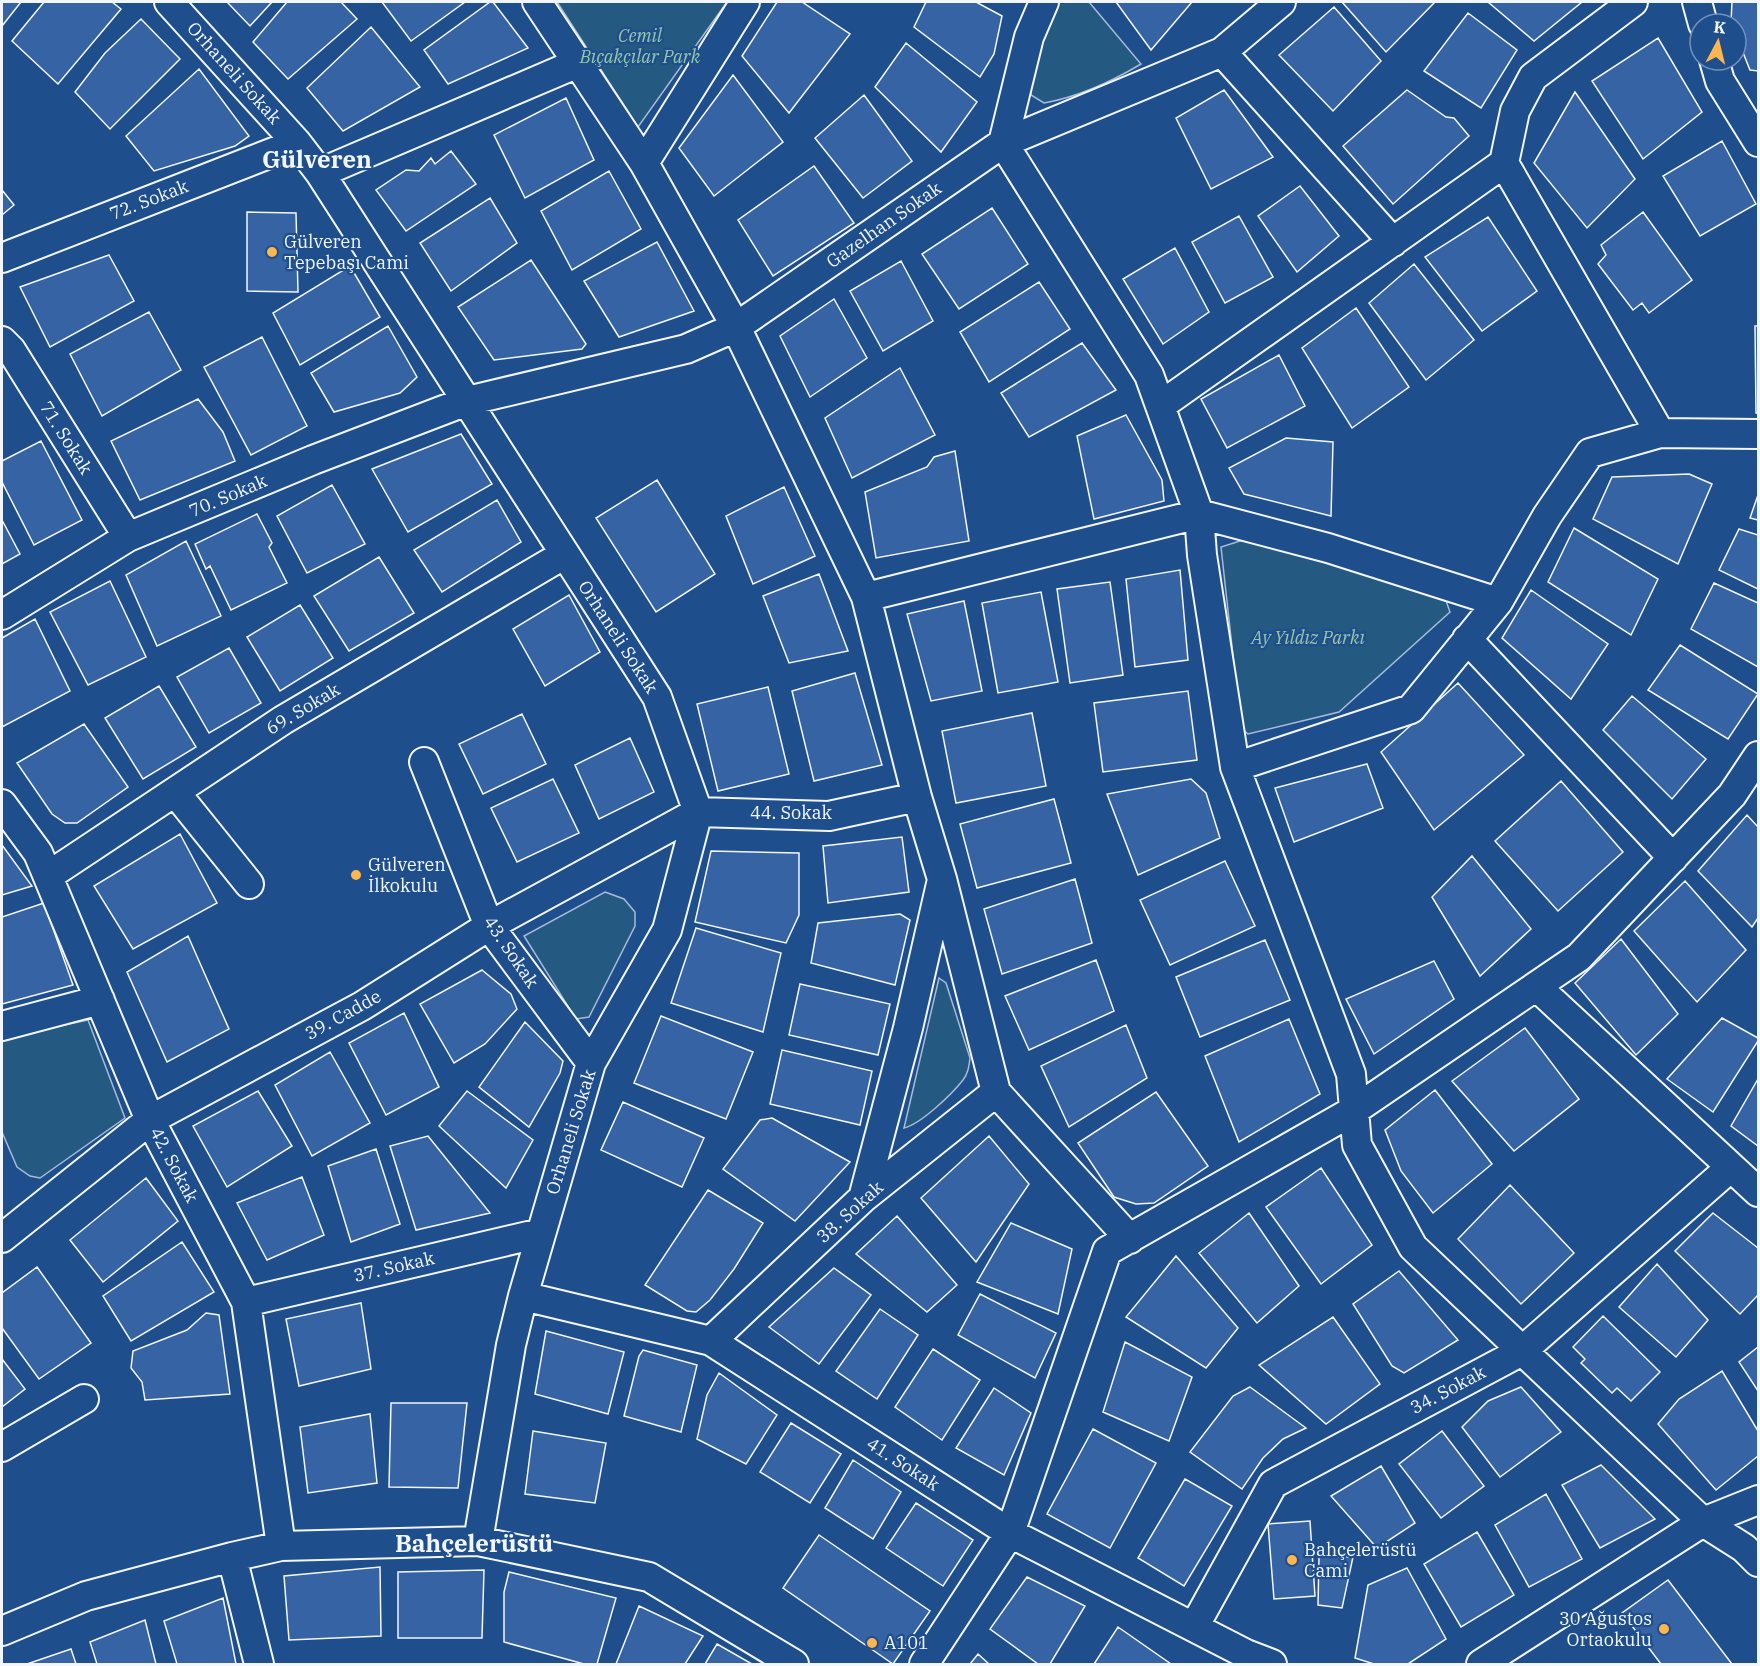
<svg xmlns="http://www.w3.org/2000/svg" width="1760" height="1666" viewBox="0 0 1760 1666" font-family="'IBM Plex Serif',serif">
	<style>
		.green { fill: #245a82; stroke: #a8bbd7; stroke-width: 1.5 }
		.building { fill: #3563a3; stroke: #f2f6ff; stroke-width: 1.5 }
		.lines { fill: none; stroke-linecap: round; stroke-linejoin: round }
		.minor-casing { stroke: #f2f6ff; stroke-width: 32 }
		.minor { stroke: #1f4e8c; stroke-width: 28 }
		.poi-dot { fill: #ffb74d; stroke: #1f4e8c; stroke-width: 2 }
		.labels { text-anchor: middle; stroke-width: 4.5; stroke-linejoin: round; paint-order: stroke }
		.park-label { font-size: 18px; font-style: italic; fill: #97c8a6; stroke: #1f4e8c }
		.street-label { font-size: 18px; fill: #f2f6ff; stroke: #1f4e8c }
		.poi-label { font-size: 18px; fill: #f2f6ff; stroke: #1f4e8c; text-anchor: start }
		.district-label { font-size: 24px; font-weight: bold; fill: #f2f6ff; stroke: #1f4e8c }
	</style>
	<rect width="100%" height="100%" fill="#1f4e8c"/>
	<path class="green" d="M557,2H727L638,127Z
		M1059,2H1089L1141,64C1111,82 1078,97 1044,103L1031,95C1027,60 1044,31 1059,2Z
		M1243,540L1444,595L1450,612L1339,712L1248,734L1241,728L1221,547Z
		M605,892L624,899L635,912V926L589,1017L576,1019L524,936Z
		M939,978L946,983L970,1058C969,1066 968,1074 963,1080C952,1094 921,1124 904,1128Z
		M88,1020L125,1118L40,1178L30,1176L17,1167L2,1132V1038Z"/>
	<path class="building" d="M2,2H21L2,26Z
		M44,2H112L121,9L58,84L12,41Z
		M227,2H272L250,26Z
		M287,2H341L357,19L288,79L253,42Z
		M382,2H465L411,41Z
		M490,2H493L528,48L448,84L424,50Z
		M777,2H802L850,34L789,113L742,56Z
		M926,2H976L1002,16L994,54L980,77L914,27Z
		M1116,2H1192L1151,50Z
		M1342,2H1435L1386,52Z
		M1488,2H1582L1534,41Z
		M1732,2H1758V71L1750,70L1736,35V24H1732L1731,22Z
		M1334,7L1381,61L1333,111L1279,55Z
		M1468,13L1517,50L1481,108L1424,71Z
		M141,19L180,59L110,129L75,92L105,53Z
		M371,27L420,87L343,131L307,88Z
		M1658,38L1702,112L1643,159L1592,81Z
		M906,43L977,102L941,152L875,87Z
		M199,69L249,136L235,146L154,171L126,136Z
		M733,75L783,142L714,196L679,148Z
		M1224,90L1273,157L1211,189L1176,118Z
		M1407,90L1446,117L1454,118L1469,136L1393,204L1343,146Z
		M1575,92L1635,179L1587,228L1534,163Z
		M864,95L912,161L863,198L815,138Z
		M566,98L594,160L525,198L494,135Z
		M1722,141L1756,204L1700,236L1663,176Z
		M451,151L476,184L406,231L376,190L406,170L419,171L431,158L435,164Z
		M814,166L854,223L773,276L738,220Z
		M609,171L641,229L572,270L541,211Z
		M1300,186L1339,236L1297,272L1258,216Z
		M2,190L14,205L2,215Z
		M490,198L517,243L451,291L420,243Z
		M992,208L1028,264L959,309L922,254Z
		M247,212L296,213L298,292L247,291Z
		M1643,212L1692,280L1649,313L1642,303L1633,310L1598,264L1606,255L1601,245Z
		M1239,216L1273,277L1225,303L1192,242Z
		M1488,217L1537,291L1482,331L1425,257Z
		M657,242L694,311L619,337L584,281Z
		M1175,248L1209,312L1163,344L1123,279Z
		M109,255L134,301L50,347L20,287Z
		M531,260L586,344L582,349L494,360L458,307Z
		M901,261L933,321L883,351L850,291Z
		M1414,264L1474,340L1426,380L1369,303Z
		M350,266L380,317L300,365L273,313Z
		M1039,282L1070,329L989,382L960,332Z
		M834,299L867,358L810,397L780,336Z
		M1356,308L1409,387L1352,428L1302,348Z
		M149,312L181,370L102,416L70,354Z
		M388,326L417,377L400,393L334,412L311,373Z
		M1755,326H1758V413H1756Z
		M262,337L307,426L251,455L204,367Z
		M1082,343L1116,390L1029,437L1001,393Z
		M1279,355L1305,406L1227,448L1201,399Z
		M900,368L935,435L852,478L825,418Z
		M198,399L223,432L235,461L140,500L111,441Z
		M1126,415L1162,480L1164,501L1094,519L1077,436Z
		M461,434L492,484L408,532L372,469Z
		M1286,438L1333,442L1331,516L1244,494L1229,468Z
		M41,441L82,520L34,545L2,482V461Z
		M955,451L969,541L876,558L865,492L927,467L934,457Z
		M1689,474L1712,484L1678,564L1593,519L1612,477Z
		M657,480L715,574L656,612L596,518Z
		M332,485L365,544L307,573L277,516Z
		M784,487L815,556L753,584L726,516Z
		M1758,495V520L1750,518Z
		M497,500L521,542L442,592L414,550Z
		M257,514L272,543L269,547L287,583L231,610L210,566L206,569L195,544Z
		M2,520L20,554L2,564Z
		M1574,528L1658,579L1631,635L1548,582Z
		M1739,529L1758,535V589L1719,570Z
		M186,541L221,616L157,646L126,575Z
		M379,557L414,613L349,651L314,596Z
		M1180,570L1188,660L1135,667L1126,579Z
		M819,574L848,651L789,663L763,596Z
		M110,581L146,657L88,685L50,612Z
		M1110,582L1123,675L1070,683L1057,589Z
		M1714,583L1758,603V667L1691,629Z
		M1531,590L1608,644L1571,699L1502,638Z
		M1041,592L1058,682L998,693L982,603Z
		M569,595L600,652L545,686L513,629Z
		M964,601L982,691L931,701L907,614Z
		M300,605L333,658L280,691L247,637Z
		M35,619L70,691L2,727V638Z
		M1680,645L1758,694L1728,739L1648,690Z
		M229,648L261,703L209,733L177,677Z
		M855,673L882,765L814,781L792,691Z
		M1458,683L1524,755L1434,830L1381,752Z
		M159,686L196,747L143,779L105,718Z
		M768,687L789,774L718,791L697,704Z
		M1188,691L1197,760L1103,772L1094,703Z
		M1632,696L1706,759L1672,799L1603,730Z
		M1032,713L1046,786L956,803L942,731Z
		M522,714L546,764L483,794L459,744Z
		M84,724L128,787L77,823H65L52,814L17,763Z
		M630,738L654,792L599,819L575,765Z
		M1367,764L1383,808L1294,842L1275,788Z
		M553,779L579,833L517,862L491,808Z
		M1191,779L1206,793L1220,838L1138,875L1107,794Z
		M1561,781L1623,852L1558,911L1495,841Z
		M1054,799L1071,863L977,888L960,824Z
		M1747,815L1758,827V918L1752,927L1698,871Z
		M180,834L217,903L133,949L94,886Z
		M902,837L909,892L828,903L823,846Z
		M2,845L32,886L2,895Z
		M711,851L799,853V915L786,943L695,922Z
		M1472,856L1531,929L1480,976L1432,897Z
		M1225,861L1255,926L1170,965L1140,900Z
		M1075,879L1092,943L1002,974L984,909Z
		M1685,881L1746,950L1697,1002L1634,931Z
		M44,903L73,985L2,1004V917Z
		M900,914L910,920L895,985L811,963L818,923Z
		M696,928L781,953L763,1032L671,1003Z
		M188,936L229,1029L167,1062L127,972Z
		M1621,939L1678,1014L1636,1055L1575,983Z
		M1265,940L1290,1000L1200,1037L1176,977Z
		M1096,960L1114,1011L1029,1050L1005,996Z
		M1434,961L1454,999L1374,1054L1346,999Z
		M482,970L511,994L517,1009L485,1044L454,1063L420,1004Z
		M800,984L890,1004L878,1055L789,1035Z
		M404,1013L439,1087L386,1115L349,1043Z
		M661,1016L753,1052L726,1119L634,1083Z
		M1722,1018L1758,1038V1041L1713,1112L1667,1079Z
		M1289,1019L1320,1094L1239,1142L1205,1056Z
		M525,1022L563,1061L560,1073L529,1127L479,1087Z
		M1126,1025L1147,1078L1069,1127L1041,1066Z
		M1525,1028L1579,1099L1514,1151L1452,1081Z
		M782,1050L872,1071L860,1125L770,1104Z
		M330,1052L370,1123L312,1156L275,1085Z
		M1758,1079V1146L1731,1126Z
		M1435,1090L1492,1164L1433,1213L1401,1171L1385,1130Z
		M258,1091L292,1146L227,1187L193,1126Z
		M467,1091L533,1140L506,1188L439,1126Z
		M1156,1092L1208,1166L1154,1203L1136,1204L1114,1197L1078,1143Z
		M623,1102L704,1138L682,1187L601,1150Z
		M772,1118L850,1162L795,1221L723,1169L760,1120Z
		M428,1136L490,1213L416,1230L390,1146Z
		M989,1136L1029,1184L976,1262L921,1198Z
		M376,1149L400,1224L351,1242L328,1166Z
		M1321,1168L1372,1245L1321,1284L1266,1207Z
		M302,1177L324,1235L267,1260L237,1203Z
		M146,1178L178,1221L103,1282L70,1240Z
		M1510,1185L1574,1253L1521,1304L1458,1239Z
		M708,1190L763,1223L734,1269L710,1300L696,1312L687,1311L645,1285Z
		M1249,1213L1299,1286L1257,1323L1199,1253Z
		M1713,1213L1758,1248V1295L1740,1314L1675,1251Z
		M897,1216L957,1285L927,1312L856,1254Z
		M1011,1223L1072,1249L1058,1314L977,1282Z
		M182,1242L214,1292L131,1341L103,1296Z
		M1176,1256L1238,1328L1206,1368L1126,1317Z
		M1657,1264L1708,1320L1676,1357L1619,1307Z
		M37,1267L91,1343L39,1379L2,1328V1293Z
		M834,1268L871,1295L819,1364L769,1327Z
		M1399,1271L1458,1340L1404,1373L1392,1366L1353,1304Z
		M980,1294L1056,1333L1035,1378L958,1335Z
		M361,1303L371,1369L299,1386L286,1319Z
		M880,1309L918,1335L877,1399L836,1371Z
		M206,1313L219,1315L230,1394L145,1400L142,1382L131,1368L133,1351L187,1330Z
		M1603,1316L1660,1372L1631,1401L1617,1388L1612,1393L1581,1363L1585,1359L1573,1347Z
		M1333,1317L1380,1384L1326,1424L1259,1365Z
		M546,1331L624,1352L608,1414L535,1394Z
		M1125,1342L1192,1377L1169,1441L1103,1412Z
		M1758,1347V1391L1739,1362Z
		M933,1349L980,1380L942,1440L895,1407Z
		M643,1350L697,1365L681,1432L624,1416L639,1356Z
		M2,1359L25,1389L2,1407Z
		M1722,1371L1758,1431V1456L1716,1490L1658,1424L1679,1399Z
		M719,1373L777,1415L746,1464L697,1439L707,1395Z
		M1250,1387L1306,1428L1283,1439L1263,1458L1242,1489L1190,1452L1233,1396Z
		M1521,1387L1561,1432L1500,1477L1462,1427L1488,1401Z
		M994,1388L1031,1413L1004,1475L956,1448Z
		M391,1403H467L458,1488L389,1487Z
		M370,1414L377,1483L308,1493L300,1427Z
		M791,1423L841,1454L810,1503L760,1472Z
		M1093,1429L1156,1463L1110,1548L1047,1514Z
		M533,1431L606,1443L595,1503L525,1494Z
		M1442,1431L1484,1486L1441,1518L1399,1464Z
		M853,1460L901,1492L873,1539L825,1508Z
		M1601,1465L1655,1519L1600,1548L1562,1485Z
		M1381,1466L1415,1523L1377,1548L1331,1496Z
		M1185,1479L1232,1506L1184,1586L1138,1558Z
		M1546,1494L1582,1559L1529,1587L1495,1525Z
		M916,1503L973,1540L943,1586L886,1548Z
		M1310,1521L1315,1596L1274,1599L1268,1524Z
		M1477,1532L1514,1595L1461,1627L1424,1564Z
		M819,1535L930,1611L893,1664L783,1588Z
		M1319,1557H1353L1342,1608L1318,1605Z
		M380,1567L381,1636L289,1640L284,1576Z
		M1407,1568L1446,1639L1408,1664H1374L1355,1658L1368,1585Z
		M484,1570L482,1638H398V1572Z
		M509,1572L616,1598L597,1664H584L504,1642V1592Z
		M1027,1577L1085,1606L1050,1664H1038L990,1629Z
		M1668,1580L1732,1664H1661L1622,1613Z
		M223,1598L236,1664H177L164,1621Z
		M639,1606L703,1636L685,1664H616Z
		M145,1620L156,1664H97L90,1642Z
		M1118,1627L1171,1664H1094Z
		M717,1644L752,1664H705Z
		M71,1649L76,1664H27Z
		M978,1654L989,1664H970Z"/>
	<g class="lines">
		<g class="minor-casing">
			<path id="minor" d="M169,2L297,143L320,173L657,697L698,812L667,930L591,1063L523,1296L511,1345L478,1541
				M537,2L644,163L736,327L866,597L917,797L942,879L996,1092L1130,1239
				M1044,2L1029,37L1003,143L1149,375L1199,514L1202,555L1235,767L1351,1074L1357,1145L1413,1247L1703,1522L1744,1548L1758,1562
				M1633,2L1533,77L1515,111L1504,163L1660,433
				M1697,2L1703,24
				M1222,52L1393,242
				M1714,60L1720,81L1758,142
				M644,163L745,2
				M320,173L578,63
				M2,258L297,143
				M2,341L11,350L128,537
				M1160,406L1504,163
				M866,597L1199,514L1328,548L1498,602
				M2,615L128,537L313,460L467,401L686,349L736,327L1003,143L1222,52L1281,2
				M1467,639L1673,858
				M424,762L489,926L591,1063
				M1235,767L1411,709L1498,602L1547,516L1590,453L1660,433L1758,434
				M175,792L249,884
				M2,804L38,853L150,1120L246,1302L281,1546
				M48,876L283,720L565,554
				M1537,987L1758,1192
				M2,1026L100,1000
				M863,1198L908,1028L941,884
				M2,1238L150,1120L362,1006L489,926L698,812L829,816L917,797
				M523,1296L711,1341L1010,1533L1246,1654L1272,1664
				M246,1302L541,1233
				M711,1341L863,1198L996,1092
				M2,1447L84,1399
				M232,1557L259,1664
				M1194,1627L1273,1484L1522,1351L1731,1167
				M2,1631L86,1596L232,1557L281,1546L478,1541L649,1577L794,1664
				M924,1664L1010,1533L1107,1251L1353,1111L1579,957L1732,795L1758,756
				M1481,1664L1703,1522L1758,1500"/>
		</g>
		<use href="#minor" class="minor"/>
	</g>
	<g class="poi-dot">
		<circle cx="272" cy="252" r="6"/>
		<circle cx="356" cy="875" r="6"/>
		<circle cx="1292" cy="1560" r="6"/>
		<circle cx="1664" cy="1629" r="6"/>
		<circle cx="872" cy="1643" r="6"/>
	</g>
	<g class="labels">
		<g class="park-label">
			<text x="640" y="42">Cemil<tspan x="640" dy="21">Bıçakçılar Park</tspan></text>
			<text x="1308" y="644">Ay Yıldız Parkı</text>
		</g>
		<g class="street-label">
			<text transform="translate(234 73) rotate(48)" y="6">Orhaneli Sokak</text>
			<text transform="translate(149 200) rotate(-21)" y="6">72. Sokak</text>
			<text transform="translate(884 225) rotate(-35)" y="6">Gazelhan Sokak</text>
			<text transform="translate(66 438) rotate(58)" y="6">71. Sokak</text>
			<text transform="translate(228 496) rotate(-23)" y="6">70. Sokak</text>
			<text transform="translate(618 637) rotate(57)" y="6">Orhaneli Sokak</text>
			<text transform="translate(303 709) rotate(-31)" y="6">69. Sokak</text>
			<text x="791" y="819">44. Sokak</text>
			<text transform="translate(511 952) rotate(56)" y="6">43. Sokak</text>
			<text transform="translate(343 1015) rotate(-29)" y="6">39. Cadde</text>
			<text transform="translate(571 1132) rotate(-73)" y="6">Orhaneli Sokak</text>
			<text transform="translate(174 1165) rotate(62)" y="6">42. Sokak</text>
			<text transform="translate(850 1212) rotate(-42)" y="6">38. Sokak</text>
			<text transform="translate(394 1267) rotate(-13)" y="6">37. Sokak</text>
			<text transform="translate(1448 1390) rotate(-28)" y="6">34. Sokak</text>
			<text transform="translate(903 1464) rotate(33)" y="6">41. Sokak</text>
		</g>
		<g class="poi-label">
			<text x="284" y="248">Gülveren<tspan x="284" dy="21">Tepebaşı Cami</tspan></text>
			<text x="368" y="871">Gülveren<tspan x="368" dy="21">İlkokulu</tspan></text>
			<text x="1304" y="1556">Bahçelerüstü<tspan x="1304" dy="21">Cami</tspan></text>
			<text x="1652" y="1625" text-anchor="end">30 Ağustos<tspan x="1652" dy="21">Ortaokulu</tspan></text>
			<text x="884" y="1649">A101</text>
		</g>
		<g class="district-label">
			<text x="317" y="168">Gülveren</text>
			<text x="474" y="1552">Bahçelerüstü</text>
		</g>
	</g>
	<rect width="1760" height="1666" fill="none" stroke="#f2f6ff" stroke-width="6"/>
	<g transform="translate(1718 42) rotate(7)"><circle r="28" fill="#1f4e8c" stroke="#7391ba" stroke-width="1.5"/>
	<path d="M0-4.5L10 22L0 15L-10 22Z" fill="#ffb74d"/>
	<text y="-9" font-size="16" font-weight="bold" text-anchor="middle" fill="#f2f6ff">K</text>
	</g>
</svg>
